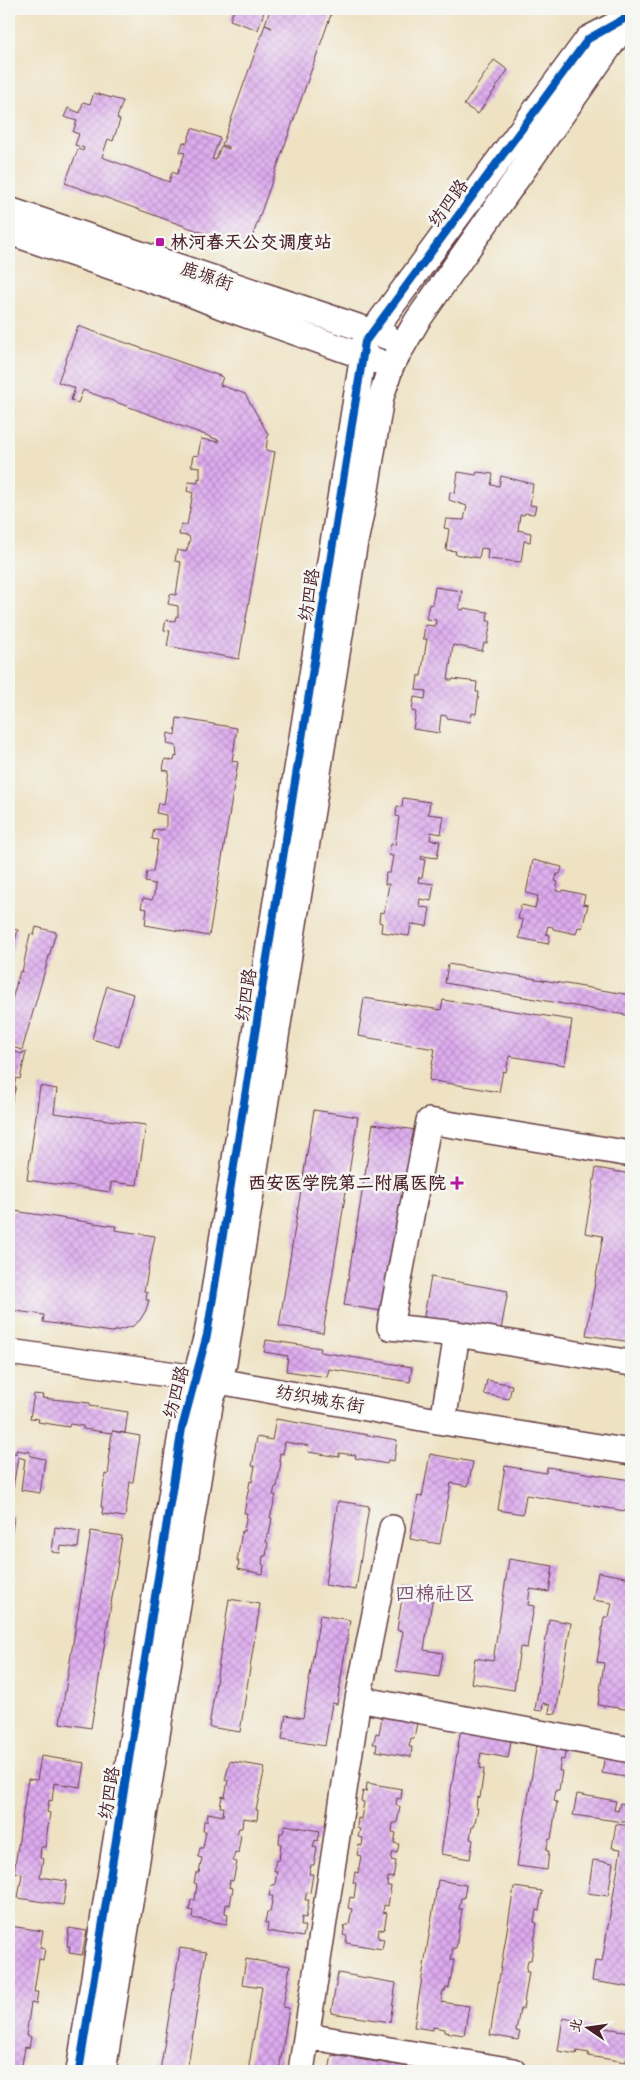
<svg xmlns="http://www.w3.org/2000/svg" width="640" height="2080" viewBox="0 0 640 2080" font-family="'Patrick Hand','LXGW WenKai TC',sans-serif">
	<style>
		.building { fill: url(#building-cross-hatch) }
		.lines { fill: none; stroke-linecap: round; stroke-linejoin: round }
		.minor-casing { stroke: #633c42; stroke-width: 28 }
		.minor { stroke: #fff; stroke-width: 25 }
		.cycleway-casing { stroke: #f6f6f2; stroke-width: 11 }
		.cycleway { stroke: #0057b8; stroke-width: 8 }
		.poi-dot { fill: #b5179e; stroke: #f6f6f2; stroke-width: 2 }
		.labels { text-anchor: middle; stroke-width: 5; stroke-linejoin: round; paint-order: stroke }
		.street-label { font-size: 18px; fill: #4a1f2b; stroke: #f6f6f2 }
		.poi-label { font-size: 18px; font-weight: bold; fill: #4a1f2b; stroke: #f6f6f2; text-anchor: start }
		.quarter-label { font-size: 20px; fill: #7d5070; stroke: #f6f6f2 }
	</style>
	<defs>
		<pattern id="building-cross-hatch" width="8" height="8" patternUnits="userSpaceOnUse" patternTransform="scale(1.25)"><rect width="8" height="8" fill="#ddaaef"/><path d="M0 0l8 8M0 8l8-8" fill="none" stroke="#b58ac2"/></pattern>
	</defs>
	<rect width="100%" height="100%" fill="#f6f6f2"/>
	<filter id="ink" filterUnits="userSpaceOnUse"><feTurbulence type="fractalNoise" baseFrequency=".02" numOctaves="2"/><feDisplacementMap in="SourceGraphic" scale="10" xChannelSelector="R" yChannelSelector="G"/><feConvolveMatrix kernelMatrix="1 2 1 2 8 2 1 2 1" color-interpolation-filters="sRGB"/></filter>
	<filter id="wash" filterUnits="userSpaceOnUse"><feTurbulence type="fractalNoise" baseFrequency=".0096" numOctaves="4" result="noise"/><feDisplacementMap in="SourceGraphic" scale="20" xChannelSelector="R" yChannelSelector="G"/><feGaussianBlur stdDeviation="1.12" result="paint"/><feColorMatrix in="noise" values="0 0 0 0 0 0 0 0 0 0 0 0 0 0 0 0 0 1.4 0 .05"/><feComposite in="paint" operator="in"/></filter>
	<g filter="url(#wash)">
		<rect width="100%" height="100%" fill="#eee2c3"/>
		<g id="blocks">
			<path class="building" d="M234,9H265L258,30L230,20Z
				M266,9H333L248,249L65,183L78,149L83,151L84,148L75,145L79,134L73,132L77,121L64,117L68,108L80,113L83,102L90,104L94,93L123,101L117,118L120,120L113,141L108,139L102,157L169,182L172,172L177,174L185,153L180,152L183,142L187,143L192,128L220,138L212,159L216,160L221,146L229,149V147L222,145L265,25L272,28L265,24L270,10Z
				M494,60L508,70L478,114L464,105Z
				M78,326L223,377L220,385L245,394L268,434L266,450L275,452L239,659L167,646L170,631L164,630L166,620L175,621L176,616L178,617V606L168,604L170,594L176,595L181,562L175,561L177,550L186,552L190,541L189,536L179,535L181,524L187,525L193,493L187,491L189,482L198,483V478L200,479V467L191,466L193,455L198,456L201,439L219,442V440L83,390L78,403L71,400L75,388L58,382Z
				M458,472L476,475L477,472L493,474L491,485L499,486L501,476L533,484L530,505L536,506L534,514L525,513L524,515H520L518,530L531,533L530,542L524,541L521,562L487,559L488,549L481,548L479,558L455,554L456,551L446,550L449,529L444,528L446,519L464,520L467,506L449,500L450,492L455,493Z
				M435,587L462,591L459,609L463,610L464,608L488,612L487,621H491L487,643H484L482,651L453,645L448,680H453V679L477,682L476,692H479L476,714L472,713L471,722L447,718V716L441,715L439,733L413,729L416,712L412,711L414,697L425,699L426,691L416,690L418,676H421L427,639H423L425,625L435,626L436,620L426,619L429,604L432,605Z
				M177,718L237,728L232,761L238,762L209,936L145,925L147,909L141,908L143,898L152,900L154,895L155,884L145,882L147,872H153L158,840L152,839L154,829L163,830L166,826V815L156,813L158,803L164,804L169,771L163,770L165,759L174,761L175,756L177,757L176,746L167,744L168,733L175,735Z
				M403,798L430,802L428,814L444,816L441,834L431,832L430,840L440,841L437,858L422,856L421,859L425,860L422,878L419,877L418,882L434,884L431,901L420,899L419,907L430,908L427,926L411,924L409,936L381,932L382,923L379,922L380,912L384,913L389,884H385L386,873H390L393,856L389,855L391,844L395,845L399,817L396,816L397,806L402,807Z
				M533,860L562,867L560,874H557L555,881L558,882L556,891L562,892L563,890L585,895L583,904L588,905L582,928L578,927L576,934L553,929V927L548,926L546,934L550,935L548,944L519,938L523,920L518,919L521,905L535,908L538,896L526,893Z
				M36,927L56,932L22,1050L9,1046V1010L20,971L22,972L30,934L34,935Z
				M9,929L18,930L9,961Z
				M448,964L631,995V1016L445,983Z
				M107,986L133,994L119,1047L92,1039Z
				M364,998L441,1010L443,1000L572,1020L565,1065L509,1056L506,1072L503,1071L499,1092L429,1080L435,1049L358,1036Z
				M9,1050L22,1054L23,1052H26L20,1079L16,1078L14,1086H16L9,1112Z
				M40,1086L57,1089L54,1113L146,1125L137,1185L111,1182L110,1192L27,1180Z
				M314,1110L358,1117L323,1333L279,1326Z
				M373,1124L423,1131L394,1313L344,1305Z
				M596,1168L631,1174V1342L586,1335L603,1236L585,1233Z
				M14,1211L114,1226H116L115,1230L155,1236L144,1291L147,1292L146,1300H149L146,1310L140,1320L133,1326L112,1332L43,1322L44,1315L9,1310V1214Z
				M431,1277L508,1291L500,1335L423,1321Z
				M266,1340L321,1348L320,1352L412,1367L410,1382L329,1369L327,1377L286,1371L288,1356L264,1352Z
				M487,1380L512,1385L509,1399L484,1394Z
				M34,1394L43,1395L42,1398L90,1403L89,1406L128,1412L125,1433L112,1431L140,1436L133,1482H130L125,1517L102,1514L103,1507H101L105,1474L108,1475L110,1460H108L112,1433L83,1429V1426L70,1424L69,1427L38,1422L39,1419L30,1418Z
				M276,1419L397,1440L394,1461L388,1460L387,1464L355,1458L356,1455L339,1453V1457L308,1452L309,1446L285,1442L283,1454L280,1453L279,1461L281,1462L277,1487H275L273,1495H276L270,1518H272L269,1535L267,1534L266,1542L268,1543L266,1556H263L262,1564L264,1565L263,1574L238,1569L239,1561H237L242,1531H244L247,1513H244L250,1481L252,1482L255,1466H252L257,1437L272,1440Z
				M16,1450L30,1452V1456L45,1459L40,1493L21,1490L25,1459L18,1457L13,1488L9,1487V1453L16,1454Z
				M430,1454L473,1462L468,1486L451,1483L440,1544L410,1539L418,1496L422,1497Z
				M505,1466L546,1473L547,1467L631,1480V1512L526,1495L523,1514L498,1510Z
				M338,1501L369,1506L356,1590L325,1585Z
				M9,1516L14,1517L10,1545H9Z
				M55,1527L80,1531L78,1548L61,1546L60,1553L52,1552Z
				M91,1531L122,1536L91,1728L60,1723Z
				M509,1559L553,1566L549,1592L530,1589L528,1605L534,1606L527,1648L520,1647L514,1690L471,1683L475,1658L493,1661Z
				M598,1572L631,1578V1647L625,1684L631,1685V1710L598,1705L604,1663L597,1662L604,1617H609L612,1603L593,1600Z
				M404,1585L434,1590L424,1650L443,1653L439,1677L396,1671L403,1631L397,1630Z
				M229,1599L260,1604L240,1732L209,1727Z
				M320,1615L350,1620L337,1704L332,1703L325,1746L282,1739L286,1715L303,1718Z
				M549,1619L571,1623L556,1714L549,1713L550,1705L543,1703L542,1711L535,1710Z
				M380,1706L417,1722L414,1739L411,1738L409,1747H412L411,1757L376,1751L377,1744H373L376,1733L379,1734L382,1717H379Z
				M462,1721L513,1730L508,1758L481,1753L479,1764H481L480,1768L484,1769L480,1798L477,1797L476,1808H478L474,1827H472L470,1839L473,1840L470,1859L441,1854Z
				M538,1737L567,1741L564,1760L561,1759L559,1771H562L559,1790H556L554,1801L557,1802L551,1839H549L546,1851H549L547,1870L517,1866Z
				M606,1747L631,1751V1778L602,1773Z
				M41,1756L85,1763L81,1787L54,1783L52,1801L49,1800L47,1812L50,1813L45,1847H41L40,1858L43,1859L40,1877L67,1881L63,1905L18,1898L22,1874L14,1872L28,1779L37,1780Z
				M230,1761L265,1767L256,1810H258L257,1820L243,1818L242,1828H239L237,1834L241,1835L238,1853L235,1852L233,1861L237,1862L233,1881L230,1880L229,1887L233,1888L230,1905L226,1904L225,1913L228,1914L227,1924L192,1918L193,1911L189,1910L191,1900H195L197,1884L194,1883L196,1873H199L202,1858L198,1857L200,1848H203L206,1831H203L204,1821H207L208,1813L223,1816L224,1807H220L222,1796L225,1797L228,1780H225Z
				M367,1783L402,1789L401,1799L397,1798L396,1805L400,1806L397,1823H393L392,1832L396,1833L394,1843L399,1844L397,1853L393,1852L391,1860L396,1861L393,1878L388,1877L387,1886H391L388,1906L384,1905L383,1912L387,1913L384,1930L379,1929L378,1938L384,1939L382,1949L346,1943L347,1936L343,1935L345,1925H349L352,1909L348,1908L350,1897L354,1898L356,1883H353L355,1872L358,1873L361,1856L357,1855L359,1845L362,1846L363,1838L358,1837L360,1829L357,1828L358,1818L361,1819L364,1802L361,1801L363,1791L366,1792Z
				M577,1794L616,1801L614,1810L618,1811L620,1803L631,1805V1823L573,1815Z
				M616,1824L631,1826L630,1987L592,1981L595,1961L602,1962L621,1849L612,1848Z
				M285,1825L320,1831L318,1841L315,1840L313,1847L317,1848L314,1865H311L309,1874H313L310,1893L307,1892L305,1900H309L306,1918L302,1917L301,1926H305L303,1937L267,1931L268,1923H265L267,1912H270L273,1896H269L271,1885H275L277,1871H274L276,1860L279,1861L281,1844L279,1843L280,1833H283Z
				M593,1860L613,1863L608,1896L588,1893Z
				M438,1880L466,1885L464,1898H461L459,1909H462L456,1948H453L451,1960H454L449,1988H446L445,1991H443L441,2002L469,2006L464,2035L445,2032V2029L433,2027V2030L414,2027Z
				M514,1887L542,1891L539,1911L536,1910L534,1922L537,1923L531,1960H528L526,1972H529L523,2009H520L516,2031L520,2032L518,2040L490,2035Z
				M10,1926L43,1931L40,1948L45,1949L43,1960L39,1959L34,1992H38L36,2004L31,2003L26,2036L31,2037L29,2048L25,2047L21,2071H9Z
				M69,1928L87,1931L82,1955L69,1953L70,1946H67Z
				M180,1948L206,1952L187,2071H160Z
				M246,1959L290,1966L283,2007L289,2008L279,2071H248L262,1987L242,1984Z
				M338,1973L396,1983L390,2022L331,2013Z
				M563,2018L578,2021V2024L631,2032V2060L626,2059V2062L588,2056L589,2053L577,2051L576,2054L558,2051Z
				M332,2055L429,2070V2071H329Z"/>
		</g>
	</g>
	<g filter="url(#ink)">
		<use href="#blocks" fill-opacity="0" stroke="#633c42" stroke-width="1"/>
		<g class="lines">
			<g class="minor-casing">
				<path id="minor" d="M9,210L388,337
					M9,232L189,293L221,306L377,361
					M631,1154L429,1121L390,1327L457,1334L631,1363
					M9,1352L219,1381L443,1422L631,1452
					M443,1422L457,1334
					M358,1699L631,1750
					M307,2036L513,2071
					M79,2071L182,1428L207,1335L365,342L588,39L630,17
					M103,2071L211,1399L219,1381L224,1363L354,547L366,489L381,397L391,366L417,321L628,20
					M301,2071L358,1699L392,1528"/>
			</g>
			<use href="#minor" class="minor"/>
			<g class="cycleway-casing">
				<path id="cycleway" d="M79,2071L182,1428L207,1335L365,342L588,39L631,15"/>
			</g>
			<use href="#cycleway" class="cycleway"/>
		</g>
	</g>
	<g class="poi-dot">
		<rect x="155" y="237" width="10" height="10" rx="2.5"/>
		<path d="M454.5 1175.5h5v5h5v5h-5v5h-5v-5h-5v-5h5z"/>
	</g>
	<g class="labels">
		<g class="street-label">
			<text transform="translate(448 203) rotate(-54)" y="6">纺四路</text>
			<text transform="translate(207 276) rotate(19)" y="6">鹿塬街</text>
			<text transform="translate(309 595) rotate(-81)" y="6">纺四路</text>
			<text transform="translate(246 995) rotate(-81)" y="6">纺四路</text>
			<text transform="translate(176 1392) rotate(-75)" y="6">纺四路</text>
			<text transform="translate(320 1399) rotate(10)" y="6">纺织城东街</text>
			<text transform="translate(109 1793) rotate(-81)" y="6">纺四路</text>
		</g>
		<g class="poi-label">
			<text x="170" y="248">林河春天公交调度站</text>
			<text x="446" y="1189" text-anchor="end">西安医学院第二附属医院</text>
		</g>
		<g class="quarter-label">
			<text x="435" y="1600">四棉社区</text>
		</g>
	</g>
	<rect width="640" height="2080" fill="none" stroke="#f6f6f2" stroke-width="30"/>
	<g transform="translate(588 2028) rotate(283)" stroke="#f6f6f2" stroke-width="4" paint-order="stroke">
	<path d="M0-4L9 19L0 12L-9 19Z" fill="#4a1f2b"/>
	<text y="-8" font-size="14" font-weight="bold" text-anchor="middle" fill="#4a1f2b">北</text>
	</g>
</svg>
